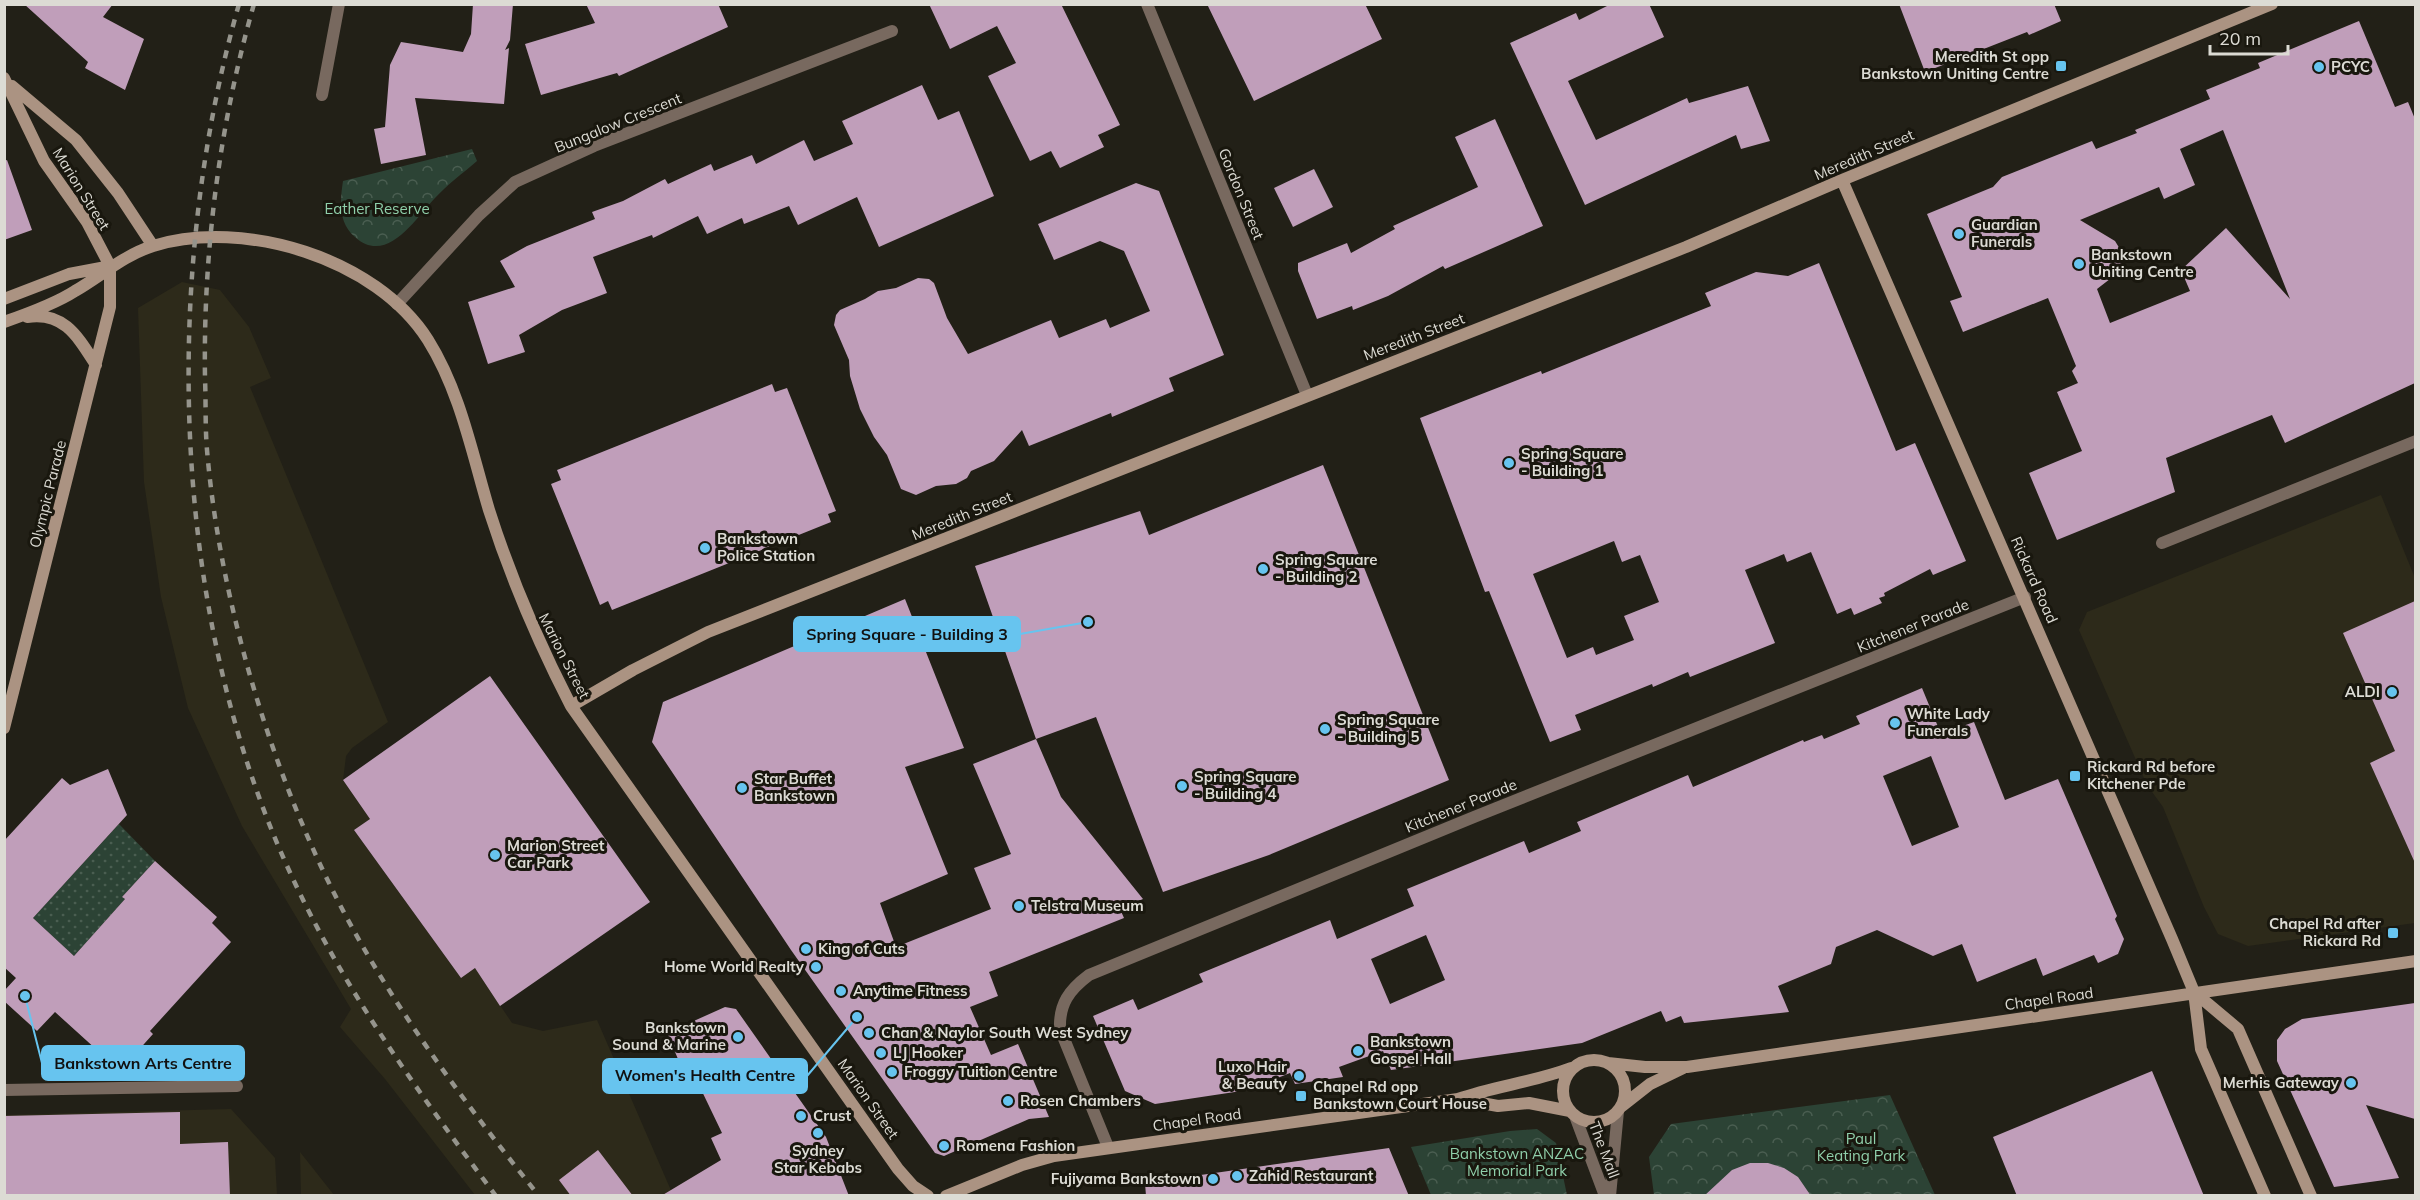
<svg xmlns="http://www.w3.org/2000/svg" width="2420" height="1200" viewBox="0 0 2420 1200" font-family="Mulish,sans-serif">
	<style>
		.built { fill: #2d2a1a }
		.grass { fill: url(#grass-dots) }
		.park { fill: url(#park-crowns) }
		.building { fill: #c09eba; fill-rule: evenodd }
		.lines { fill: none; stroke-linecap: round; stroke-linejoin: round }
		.street { stroke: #78695f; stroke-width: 12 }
		.secondary { stroke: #ab9382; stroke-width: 12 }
		.rail { stroke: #95948c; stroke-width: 4.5; stroke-dasharray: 8 8; stroke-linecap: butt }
		.poi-dot { fill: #67c4ef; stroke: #19170e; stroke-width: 2 }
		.labels { text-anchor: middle; stroke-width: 6; stroke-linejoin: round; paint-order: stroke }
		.poi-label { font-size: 15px; font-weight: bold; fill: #dcdbd4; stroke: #19170e; text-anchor: start }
		.street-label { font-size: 15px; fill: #dcdbd4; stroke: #19170e }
		.park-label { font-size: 15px; fill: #90d0ab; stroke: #19170e }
		.leader { fill: none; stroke: #67c4ef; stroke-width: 2 }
		.callout-dot { fill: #67c4ef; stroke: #19170e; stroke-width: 2 }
		.callout { fill: #67c4ef; stroke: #67c4ef; stroke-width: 2 }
		.callout-label { font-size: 16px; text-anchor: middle; font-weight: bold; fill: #111 }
	</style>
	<defs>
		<pattern id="grass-dots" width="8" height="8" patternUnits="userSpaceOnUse" patternTransform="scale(1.5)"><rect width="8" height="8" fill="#2c4335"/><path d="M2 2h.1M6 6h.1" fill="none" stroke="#4a5e51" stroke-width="1.8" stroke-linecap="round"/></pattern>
		<pattern id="park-crowns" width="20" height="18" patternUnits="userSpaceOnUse" patternTransform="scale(1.5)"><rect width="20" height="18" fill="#2c4335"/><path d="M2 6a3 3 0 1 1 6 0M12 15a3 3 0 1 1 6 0" fill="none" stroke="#4a5e51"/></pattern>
	</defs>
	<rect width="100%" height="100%" fill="#222017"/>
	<path class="built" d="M182,282L220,290L249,327L271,378L250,387L388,722L352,748L346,756L343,780L370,819L354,830L461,978L475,968L512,1023L543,1031L597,1020L673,1195H475L385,1079L340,1027L351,1009L242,826L188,708L161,597L144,482L138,308Z
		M2381,495L2415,578V923L2248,946L2218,934L2204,907L2163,807L2147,785L2079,630L2087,612Z
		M231,1109L275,1158L277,1195H5L4,1115Z
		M300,1152L334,1195H301Z"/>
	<path class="grass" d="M119,824L155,861L122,897L125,899L74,956L33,918Z"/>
	<path class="park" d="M472,149L477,161C463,173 448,184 435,198C416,218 387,266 355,237C338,222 340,202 343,181Z
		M1890,1095L1935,1195H1654L1649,1157L1671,1124Z
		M1537,1129L1556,1143L1567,1195H1431L1411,1147L1510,1131Z"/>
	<path class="building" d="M24,4H113L103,17L144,39L125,90L85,68L88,62Z
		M473,4H513L510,40L505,50L509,48L504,104L415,98L426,155L381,164L374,129L385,127L390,65L401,42L463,52L471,34Z
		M586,4H718L728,27L619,76L617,73L541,95L525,44L595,23Z
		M929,4H1061L1120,125L1098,135L1104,147L1060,168L1051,151L1030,161L988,76L1016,63L997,26L950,49Z
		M1207,4H1365L1382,39L1254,101Z
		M1611,4H1649L1664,37L1568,81L1596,140L1687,98L1689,103L1748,86L1770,141L1741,149L1736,135L1585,205L1510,43L1576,13L1579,20Z
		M1899,4H2054L2061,21L2029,35L2027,32L1925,72Z
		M2359,21L2395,107L2408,102L2415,119V383L2285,443L2272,415L2166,458L2175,492L2057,540L2029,473L2082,451L2057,392L2078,383L2072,371L2076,366L2048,298L1963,332L1950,301L1962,297L1927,214L1993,187L2002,177L2092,141L2096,149L2137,133L2135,130L2210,99L2206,90L2260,68L2258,63ZM2223,130L2290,299L2226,228L2181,270L2190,291L2110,323L2097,289L2119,272L2124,260L2123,254L2115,241L2080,220L2159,187L2164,199L2195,185L2180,149Z
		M922,85L938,120L959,111L994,196L879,247L857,197L798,225L789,206L744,224L742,218L707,234L698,216L653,238L652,235L593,257L607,293L562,310L519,335L525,352L488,364L468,302L515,287L500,261L527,246L595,219L592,212L623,201L665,179L668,184L711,164L714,171L752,155L756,164L804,140L814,161L853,144L842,121Z
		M1495,119L1543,226L1445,269L1443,266L1388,296L1353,310L1352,306L1317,319L1298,271V263L1347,243L1351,253L1395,229L1393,226L1478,187L1455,137Z
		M7,160L32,230L4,240V161Z
		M1314,169L1333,207L1293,227L1274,188Z
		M1136,183L1159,191L1224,355L1169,378L1174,391L1112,417L1111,413L1029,446L1022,430L994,461L971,471L967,478L956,484L936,486L916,495L901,489L887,455L874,437L860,409L850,376L849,360L834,325L836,315L840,310L865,299L878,291L896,288L918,278L929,279L934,283L947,318L968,354L1051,320L1059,338L1106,319L1110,328L1150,311L1124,251L1100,241L1054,260L1038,224Z
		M1819,263L1896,451L1915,443L1966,561L1933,575L1930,569L1884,593L1885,596L1879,598L1882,603L1854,615L1851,608L1837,614L1811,552L1787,562L1784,554L1745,570L1775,643L1690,677L1688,672L1653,687L1652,684L1575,715L1581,730L1550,742L1489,591L1485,592L1420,418L1541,371L1542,374L1711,306L1705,293L1756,272L1788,276ZM1614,541L1622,562L1640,555L1659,602L1624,616L1634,640L1596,655L1593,647L1567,658L1533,574Z
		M772,384L775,392L787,388L836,511L828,514L831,522L612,610L608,601L600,605L551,484L561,480L557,470Z
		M1323,465L1449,780L1269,855L1163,892L1096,717L1036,739L975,566L1140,511L1149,535Z
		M905,599L964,748L905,767L948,874L880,903L896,947L991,909L974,868L1011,854L973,764L1036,739L1061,797L1143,899L1120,909L1124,918L989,972L998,996L970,1007L991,1055L1018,1044L1049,1117L1029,1119L944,1156L935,1153L791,950L652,742L663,702Z
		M2415,601V863L2370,763L2395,751L2343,633Z
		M490,676L650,902L500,1006L475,968L461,978L354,830L370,819L343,780Z
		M1922,688L1941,734L1974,722L2005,800L2058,779L2117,916L2115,919L2124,939L2118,954L2098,963L2094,955L2043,976L2036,958L1977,982L1962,944L1933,956L1877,930L1836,947L1831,964L1778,986L1789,1012L1684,1023L1681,1016L1666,1022L1661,1011L1582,1043L1391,1070L1383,1051L1339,1067L1343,1077L1295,1084L1290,1073L1248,1090L1155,1104L1125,1091L1093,1016L1133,999L1138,1010L1203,982L1199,974L1330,920L1337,939L1414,906L1407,889L1524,841L1529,853L1581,831L1577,822L1688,775L1693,787L1803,740L1804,742L1822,735L1824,739L1860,724L1856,716ZM1931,756L1959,827L1912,846L1883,776ZM1426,935L1445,980L1390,1004L1371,959Z
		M108,769L127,815L33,918L74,956L125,899L122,897L155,861L217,917L212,923L231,942L150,1031L153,1034L127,1063L115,1053L108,1060L55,1012L37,1031L4,1001V991L16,978L4,967V841L62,778L70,785Z
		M2415,1003V1119L2366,1105L2399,1178L2334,1187L2277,1061V1040L2285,1029L2302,1019Z
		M725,1007L736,1009L826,1137L849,1196H661L721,1160L711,1138L722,1133L697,1081L689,1085L667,1033Z
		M2152,1071L2204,1196H2017L1993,1137Z
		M180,1112V1144L228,1142L230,1196H4V1116Z
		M1389,1148L1409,1196H1146L1145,1183Z
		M598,1150L633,1196H571L559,1180Z
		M1750,1163H1768L1784,1168L1798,1177L1811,1196H1704L1732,1170Z"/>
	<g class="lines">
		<path class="street" d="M1147,4L1307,395
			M322,95L339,4
			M397,304L479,215L515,182L594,146L892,31
			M2162,543L2416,441
			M4,1090L237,1086
			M1575,1116L1605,1196
			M1108,1147L1060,1029C1059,1004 1069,990 1089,975L1474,817L2025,597
			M1610,1196L1618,1111"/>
		<path class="secondary" d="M4,78L44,161L87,222L110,266V307L4,728
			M12,86L76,140L118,193L153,246
			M1842,180L2172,939L2194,992L2201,1049L2265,1196
			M4,299L69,274L106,267
			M27,317C64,311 78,337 96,365
			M4,322C27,314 55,304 75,291C101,276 124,255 153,246C244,218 376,258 428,340C460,391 472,453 489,510C511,579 538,642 571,706L898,1169L913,1186L928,1196
			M571,706L633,670L708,632L1686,247L1842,180L2272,4
			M2194,992L2238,1029L2311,1196
			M1563 1091a31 31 0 1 1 62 0a31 31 0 1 1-62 0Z
			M1608,1063L1645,1067H1687L2416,961
			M1459,1099L1498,1106L1529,1103L1570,1111
			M1622,1106L1650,1084L1683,1068
			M946,1196L1022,1165L1054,1156L1458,1099C1495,1086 1534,1082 1571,1068"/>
		<path class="rail" d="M239,4C163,270 170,595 280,850C334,976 414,1087 496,1196
			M254,4C219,126 203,253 205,379C206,402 205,426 207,450C219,593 267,758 331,887C384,995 463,1101 539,1196"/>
	</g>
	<g class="poi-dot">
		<rect x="2055" y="60" width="12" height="12" rx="3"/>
		<circle cx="2319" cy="67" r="6"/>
		<circle cx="1959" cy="234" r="6"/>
		<circle cx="2079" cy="264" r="6"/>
		<circle cx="1509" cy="463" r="6"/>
		<circle cx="705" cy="548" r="6"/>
		<circle cx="1263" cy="569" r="6"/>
		<circle cx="2392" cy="692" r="6"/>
		<circle cx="1895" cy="723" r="6"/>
		<circle cx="1325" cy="729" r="6"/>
		<rect x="2069" y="770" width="12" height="12" rx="3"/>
		<circle cx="1182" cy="786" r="6"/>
		<circle cx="742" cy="788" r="6"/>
		<circle cx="495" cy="855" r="6"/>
		<circle cx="1019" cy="906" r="6"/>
		<rect x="2387" y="927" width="12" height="12" rx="3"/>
		<circle cx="806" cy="949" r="6"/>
		<circle cx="816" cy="967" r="6"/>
		<circle cx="841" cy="991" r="6"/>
		<circle cx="869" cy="1033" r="6"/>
		<circle cx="738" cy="1037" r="6"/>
		<circle cx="1358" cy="1051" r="6"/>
		<circle cx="881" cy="1053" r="6"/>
		<circle cx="892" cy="1072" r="6"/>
		<circle cx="1299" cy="1076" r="6"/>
		<circle cx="2351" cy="1083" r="6"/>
		<rect x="1295" y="1090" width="12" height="12" rx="3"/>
		<circle cx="1008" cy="1101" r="6"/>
		<circle cx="801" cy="1116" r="6"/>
		<circle cx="818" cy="1133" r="6"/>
		<circle cx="944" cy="1146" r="6"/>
		<circle cx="1237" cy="1176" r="6"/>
		<circle cx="1213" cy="1179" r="6"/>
	</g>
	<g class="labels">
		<g class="poi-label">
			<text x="2049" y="62" text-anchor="end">Meredith St opp<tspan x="2049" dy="17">Bankstown Uniting Centre</tspan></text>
			<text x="2331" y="72">PCYC</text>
			<text x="1971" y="230">Guardian<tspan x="1971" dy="17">Funerals</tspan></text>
			<text x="2091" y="260">Bankstown<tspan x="2091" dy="17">Uniting Centre</tspan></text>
			<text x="1521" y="459">Spring Square<tspan x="1521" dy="17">- Building 1</tspan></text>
			<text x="717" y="544">Bankstown<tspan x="717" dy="17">Police Station</tspan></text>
			<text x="1275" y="565">Spring Square<tspan x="1275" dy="17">- Building 2</tspan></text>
			<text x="2380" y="697" text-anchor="end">ALDI</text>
			<text x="1907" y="719">White Lady<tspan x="1907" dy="17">Funerals</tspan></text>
			<text x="1337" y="725">Spring Square<tspan x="1337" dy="17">- Building 5</tspan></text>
			<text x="2087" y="772">Rickard Rd before<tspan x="2087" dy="17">Kitchener Pde</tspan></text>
			<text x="1194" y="782">Spring Square<tspan x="1194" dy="17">- Building 4</tspan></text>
			<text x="754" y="784">Star Buffet<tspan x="754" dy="17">Bankstown</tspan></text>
			<text x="507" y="851">Marion Street<tspan x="507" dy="17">Car Park</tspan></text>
			<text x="1031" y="911">Telstra Museum</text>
			<text x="2381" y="929" text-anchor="end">Chapel Rd after<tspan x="2381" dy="17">Rickard Rd</tspan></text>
			<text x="818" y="954">King of Cuts</text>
			<text x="804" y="972" text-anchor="end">Home World Realty</text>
			<text x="853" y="996">Anytime Fitness</text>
			<text x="726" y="1033" text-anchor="end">Bankstown<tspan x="726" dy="17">Sound &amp; Marine</tspan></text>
			<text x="881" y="1038">Chan &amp; Naylor South West Sydney</text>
			<text x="1370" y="1047">Bankstown<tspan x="1370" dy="17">Gospel Hall</tspan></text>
			<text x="893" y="1058">LJ Hooker</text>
			<text x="1287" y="1072" text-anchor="end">Luxo Hair<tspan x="1287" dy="17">&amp; Beauty</tspan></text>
			<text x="904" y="1077">Froggy Tuition Centre</text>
			<text x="2339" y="1088" text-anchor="end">Merhis Gateway</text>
			<text x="1313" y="1092">Chapel Rd opp<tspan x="1313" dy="17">Bankstown Court House</tspan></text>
			<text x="1020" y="1106">Rosen Chambers</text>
			<text x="813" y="1121">Crust</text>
			<text x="956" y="1151">Romena Fashion</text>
			<text x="818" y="1156" text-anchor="middle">Sydney<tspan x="818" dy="17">Star Kebabs</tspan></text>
			<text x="1249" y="1181">Zahid Restaurant</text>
			<text x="1201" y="1184" text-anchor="end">Fujiyama Bankstown</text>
		</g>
		<g class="street-label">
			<text transform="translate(618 123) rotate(-22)" y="5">Bungalow Crescent</text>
			<text transform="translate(1864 155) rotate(-23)" y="5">Meredith Street</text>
			<text transform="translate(81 189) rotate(58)" y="5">Marion Street</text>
			<text transform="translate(1241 194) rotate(68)" y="5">Gordon Street</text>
			<text transform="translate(1414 337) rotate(-21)" y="5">Meredith Street</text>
			<text transform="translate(48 494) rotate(-76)" y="5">Olympic Parade</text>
			<text transform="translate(962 516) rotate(-22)" y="5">Meredith Street</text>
			<text transform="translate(2034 580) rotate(66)" y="5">Rickard Road</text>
			<text transform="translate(1913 626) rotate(-22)" y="5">Kitchener Parade</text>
			<text transform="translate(564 656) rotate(63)" y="5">Marion Street</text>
			<text transform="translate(1461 806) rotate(-22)" y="5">Kitchener Parade</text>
			<text transform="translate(2049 999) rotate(-8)" y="5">Chapel Road</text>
			<text transform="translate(868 1099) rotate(55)" y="5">Marion Street</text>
			<text transform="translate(1197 1120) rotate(-8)" y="5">Chapel Road</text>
			<text transform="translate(1604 1150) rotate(69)" y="5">The Mall</text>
		</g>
		<g class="park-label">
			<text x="377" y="214">Eather Reserve</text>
			<text x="1861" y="1144">Paul<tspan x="1861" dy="17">Keating Park</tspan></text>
			<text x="1517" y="1159">Bankstown ANZAC<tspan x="1517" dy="17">Memorial Park</tspan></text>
		</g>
	</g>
	<path class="leader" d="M1088 622L1020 634M25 996L42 1063M857 1017L807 1076"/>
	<g class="callout-dot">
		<circle cx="1088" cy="622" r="6"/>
		<circle cx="25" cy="996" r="6"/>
		<circle cx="857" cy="1017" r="6"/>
	</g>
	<g class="callout">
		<rect x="794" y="617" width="226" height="34" rx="6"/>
		<rect x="42" y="1046" width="202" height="34" rx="6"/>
		<rect x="603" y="1059" width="204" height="34" rx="6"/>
	</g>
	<g class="callout-label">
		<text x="907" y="640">Spring Square - Building 3</text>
		<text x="143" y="1069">Bankstown Arts Centre</text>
		<text x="705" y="1081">Women's Health Centre</text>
	</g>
	<rect width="2420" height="1200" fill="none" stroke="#dcdbd4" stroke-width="12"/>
	<path d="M2210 45v9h78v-9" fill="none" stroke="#dcdbd4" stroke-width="3"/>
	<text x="2219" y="45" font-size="18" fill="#dcdbd4" stroke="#19170e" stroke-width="4.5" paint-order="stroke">20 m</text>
</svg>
